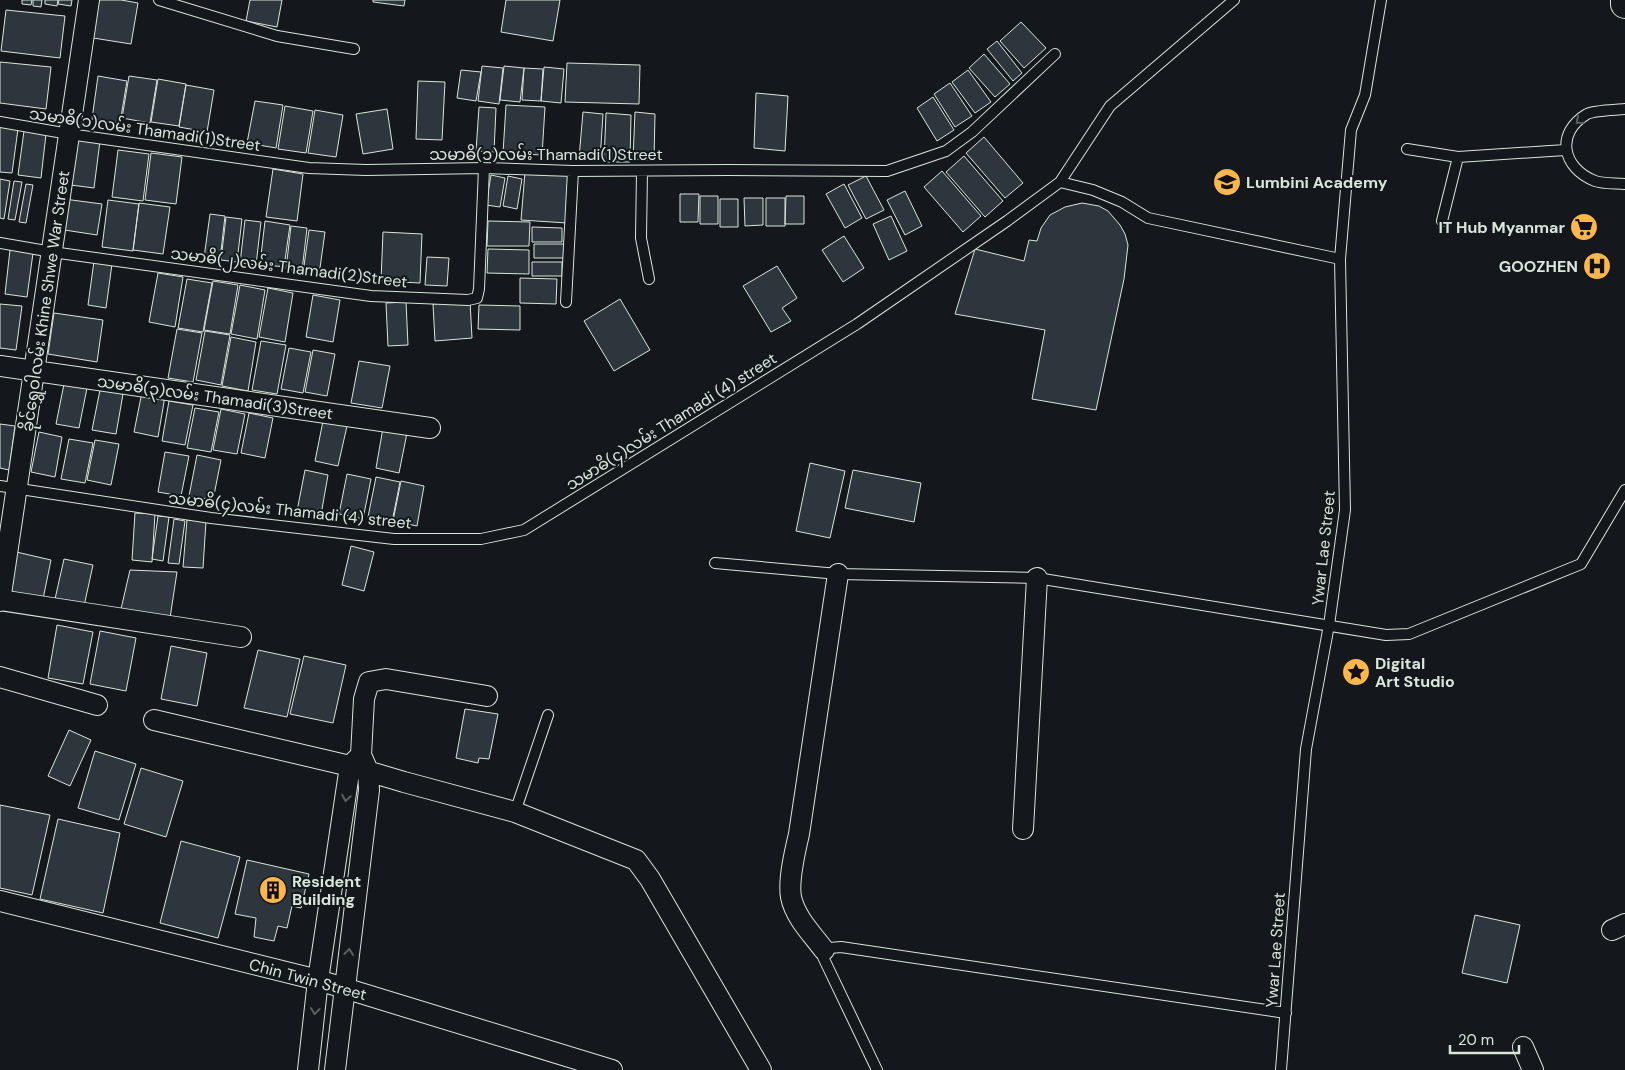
<svg xmlns="http://www.w3.org/2000/svg" width="1625" height="1070" viewBox="0 0 1625 1070" font-family="'DM Sans','Noto Sans Myanmar',sans-serif">
	<style>
		.building { fill: #2c363c; stroke: #d8e6dc }
		.lines { fill: none; stroke-linecap: round; stroke-linejoin: round }
		.lane-casing { stroke: #d8e6dc; stroke-width: 12 }
		.street-casing { stroke: #d8e6dc; stroke-width: 22 }
		.secondary-casing { stroke: #d8e6dc; stroke-width: 30 }
		.lane { stroke: #14181c; stroke-width: 10 }
		.street { stroke: #14181c; stroke-width: 20 }
		.secondary { stroke: #14181c; stroke-width: 28 }
		.oneway { stroke: #59605f }
		.labels { text-anchor: middle; stroke-width: 4; stroke-linejoin: round; paint-order: stroke }
		.street-label { font-size: 16px; fill: #d8e6dc; stroke: #14181c }
		.poi-label { font-size: 16px; font-weight: bold; fill: #d8e6dc; stroke: #14181c; text-anchor: start }
	</style>
	<rect width="100%" height="100%" fill="#14181c"/>
	<path class="building" d="M22,0H32L31,5L22,4Z
		M33,0H42L41,7L33,6Z
		M45,0H58L57,6L45,4Z
		M59,0H72L71,6L58,4Z
		M93,0H121L138,3L131,44L87,37Z
		M250,0H282L277,27L246,21Z
		M373,0H405L404,6L373,2Z
		M506,0H560L553,41L501,32Z
		M6,10L65,16L60,58L1,51Z
		M1021,22L1046,48L1024,68L1000,41Z
		M997,41L1022,73L1013,81L987,49Z
		M984,54L1010,84L995,97L969,68Z
		M0,62L51,67L46,109L0,103Z
		M567,63L640,65L639,104L565,102Z
		M482,66L503,68L499,104L478,101Z
		M504,66L524,68L520,102L500,100Z
		M544,67L564,69L561,103L541,101Z
		M524,68L543,69L541,101L522,100Z
		M461,70L481,72L476,101L457,98Z
		M968,70L991,102L975,113L952,82Z
		M98,76L127,81L120,123L92,119Z
		M129,76L157,80L150,123L122,118Z
		M158,79L186,84L179,126L151,122Z
		M418,81L445,82L442,140L416,139Z
		M950,83L972,116L955,127L934,94Z
		M186,85L214,90L207,132L179,127Z
		M756,93L788,96L785,151L754,148Z
		M933,97L954,130L937,141L917,108Z
		M255,101L283,105L276,148L247,143Z
		M506,105L545,107L542,155L503,153Z
		M285,106L313,111L306,153L278,149Z
		M479,107L496,108L494,152L476,151Z
		M387,109L393,149L363,154L356,114Z
		M315,110L343,115L336,157L308,153Z
		M583,112L603,114L600,160L579,158Z
		M635,112L655,114L654,160L633,159Z
		M606,113L631,115L630,162H604Z
		M0,127L18,129L12,173L0,172Z
		M24,131L46,134L41,178L18,175Z
		M70,137L100,141L94,188L63,184Z
		M984,137L1023,183L1005,198L966,153Z
		M118,150L149,154L143,201L112,197Z
		M151,153L182,157L176,204L145,200Z
		M964,156L1003,201L985,217L946,172Z
		M273,169L303,174L297,221L266,217Z
		M942,171L981,216L963,232L924,187Z
		M525,172L571,175L567,223L521,220Z
		M491,175L505,178L500,207L486,205Z
		M508,176L522,179L517,209L503,206Z
		M866,176L884,210L866,219L848,185Z
		M0,179L10,181L4,219L0,218Z
		M14,181L22,182L15,220L8,219Z
		M26,184L33,185L26,223L19,222Z
		M844,184L862,218L845,228L826,194Z
		M905,191L922,226L905,235L887,200Z
		M680,194H699L698,222H680Z
		M700,196H718V224H700Z
		M786,196H804V224H785Z
		M744,198H763V225L745,226Z
		M766,198H785V226H766Z
		M64,199L102,204L97,235L58,229Z
		M720,199H738V227H720Z
		M108,200L139,204L133,251L102,247Z
		M139,203L170,207L163,254L133,250Z
		M1082,203L1099,206L1108,211L1120,225L1125,234L1128,245L1124,279L1096,410L1032,399L1045,330L955,314L975,249L1024,261L1029,240L1037,241L1041,228L1050,215L1065,207Z
		M210,214L225,216L220,260L204,258Z
		M891,216L907,251L889,260L873,224Z
		M226,217L242,219L237,262L221,260Z
		M245,220L261,222L256,265L240,263Z
		M265,221L290,225L284,267L260,264Z
		M488,221L530,222L529,246H487Z
		M291,226L307,228L302,271L286,269Z
		M532,227L562,228V242H532Z
		M309,230L325,232L319,275L303,273Z
		M383,232L422,234L420,283L381,281Z
		M844,236L864,268L843,282L822,250Z
		M534,244H564V258H534Z
		M488,249L529,250V274L487,273Z
		M10,250L33,253L27,297L5,294Z
		M427,257L449,258L447,286L425,285Z
		M94,261L112,264L106,308L88,305Z
		M532,262H562V276H532Z
		M777,266L797,298L782,308L791,321L771,332L743,286Z
		M158,273L183,277L175,327L149,322Z
		M520,278L557,279L556,304L520,303Z
		M187,279L212,283L203,332L178,328Z
		M213,281L238,285L230,334L204,330Z
		M240,285L265,290L257,339L231,334Z
		M268,288L293,293L285,342L259,337Z
		M313,295L340,300L333,342L306,337Z
		M620,299L650,350L614,371L584,321Z
		M470,301L472,338L435,341L433,304Z
		M406,302L408,345L388,346L386,303Z
		M0,304L22,306L16,350L0,348Z
		M479,305L520,306V330L478,329Z
		M54,313L103,320L97,362L48,354Z
		M177,329L202,333L193,382L168,378Z
		M205,331L230,335L221,385L196,380Z
		M231,337L256,342L248,391L222,386Z
		M261,341L286,345L277,394L252,390Z
		M289,348L311,352L303,393L281,389Z
		M313,350L335,354L327,396L305,392Z
		M359,361L390,366L382,408L351,403Z
		M64,384L87,388L79,428L56,424Z
		M100,390L123,394L116,434L92,430Z
		M142,392L165,396L158,437L134,432Z
		M169,401L193,405L185,445L162,441Z
		M195,408L219,412L211,452L187,448Z
		M221,409L245,414L237,454L213,450Z
		M249,413L273,418L265,458L241,453Z
		M323,421L347,426L338,466L315,461Z
		M0,424L15,426L9,470L0,468Z
		M383,428L407,433L399,473L376,468Z
		M39,432L62,437L55,477L31,472Z
		M69,439L93,443L85,483L61,479Z
		M95,440L119,444L111,485L87,480Z
		M165,452L189,456L181,496L158,492Z
		M197,455L221,460L213,500L189,496Z
		M810,463L845,471L830,538L796,531Z
		M305,470L328,475L321,515L297,511Z
		M853,470L921,483L914,522L845,508Z
		M347,474L371,479L363,519L339,514Z
		M376,477L400,482L392,522L368,517Z
		M401,481L424,486L417,526L393,521Z
		M135,513L155,514L152,562L132,560Z
		M158,516L169,517L163,561L152,559Z
		M174,519L185,521L179,564L168,563Z
		M187,520L206,521L203,568L183,567Z
		M351,546L374,552L364,591L342,585Z
		M12,551L51,560L43,599L4,590Z
		M64,559L93,565L84,606L55,599Z
		M130,570L177,572L170,618L121,609Z
		M57,625L93,632L83,684L48,678Z
		M100,631L136,638L126,691L90,684Z
		M171,646L207,653L197,706L161,699Z
		M258,650L300,659L287,717L244,708Z
		M304,656L346,665L333,723L290,714Z
		M465,709L498,714L489,759L479,758L478,763L456,758Z
		M69,730L91,740L70,786L48,776Z
		M95,751L136,764L119,820L78,808Z
		M141,768L183,781L166,837L124,824Z
		M0,805L50,815L32,895L0,888Z
		M58,819L120,833L103,913L40,899Z
		M181,841L240,857L218,938L160,923Z
		M247,860L309,874L301,908L292,906L287,928L278,926L274,941L254,937L256,918L235,914Z
		M1475,915L1520,925L1507,983L1462,973Z"/>
	<g class="lines">
		<g class="lane-casing">
			<path id="lane" d="M159,0L277,36L354,49
				M1625,109C1616,110 1595,110 1587,114C1555,133 1562,168 1595,181C1603,184 1616,183 1625,184
				M0,122L69,134L309,168L366,170L484,168L573,171L728,170L887,171L946,151L972,132L1055,54
				M1407,149L1458,157L1565,150
				M642,171L641,238L649,279
				M1060,182L1093,190L1122,202L1148,218L1340,259
				M1442,221L1458,157
				M0,243L52,252L371,296L468,300L477,298L479,289L484,168
				M566,302L573,171
				M0,486L211,518L394,539H481L524,530L857,324L1007,221L1060,182L1110,106L1234,0
				M715,563L838,574L1037,578L1386,635L1409,634L1581,564L1625,490
				M515,812L548,715
				M877,1070L823,957L824,950L830,948L841,947L1286,1013
				M1281,1070L1306,749L1329,625L1345,510L1340,259L1351,130L1365,95L1381,0"/>
		</g>
		<g class="street-casing">
			<path id="street" d="M0,366L430,428
				M0,600L241,637
				M0,601L89,0
				M0,677L97,705
				M154,720L350,766L404,782L515,812L636,860L650,879L761,1070
				M1023,829L1037,578
				M0,901L318,980L612,1070
				M1612,930L1625,924
				M824,950C812,934 795,917 791,897C788,880 795,851 799,834L838,574
				M1523,1047L1533,1070
				M308,1070L318,980L350,766L358,758
				M335,1070L369,790L368,771L361,755L364,699L369,682L386,679L487,696"/>
		</g>
		<g class="secondary-casing">
			<path id="secondary" d="M1625,0V4"/>
		</g>
		<use href="#lane" class="lane"/>
		<use href="#street" class="street"/>
		<use href="#secondary" class="secondary"/>
	</g>
	<defs><path id="oneway-chevron" d="M-2-3.5L2.5 0L-2 3.5" fill="none" stroke-width="1.6" stroke-linecap="round" stroke-linejoin="round" transform="scale(1.25)"/></defs>
	<g class="oneway">
		<use href="#oneway-chevron" transform="translate(1579 121) rotate(140)"/>
		<use href="#oneway-chevron" transform="translate(346 798) rotate(99)"/>
		<use href="#oneway-chevron" transform="translate(349 952) rotate(-83)"/>
		<use href="#oneway-chevron" transform="translate(315 1011) rotate(96)"/>
	</g>
	<defs>
		<g id="school-disc" transform="scale(1.4375)"><circle r="9.5" fill="#ffb74d" stroke="#14181c"/><path d="M0-5L7-2L0 1L-7-2ZM-4 1L0 2.5L4 1V4Q0 6-4 4Z" fill="#111"/></g>
		<g id="supermarket-disc" transform="scale(1.4375)"><circle r="9.5" fill="#ffb74d" stroke="#14181c"/><path d="M-6-5.5h2.5l.6 2H6L4.5 2H-2.5L-4.4-4H-6ZM-1.5 3.2a1.3 1.3 0 1 0 .1 0ZM3 3.2a1.3 1.3 0 1 0 .1 0Z" fill="#111"/></g>
		<g id="hospital-disc" transform="scale(1.4375)"><circle r="9.5" fill="#ffb74d" stroke="#14181c"/><path d="M-5-5h3v3.5h4V-5h3V5h-3V1.5h-4V5h-3Z" fill="#111"/></g>
		<g id="sight-disc" transform="scale(1.4375)"><circle r="9.5" fill="#ffb74d" stroke="#14181c"/><path d="M0-6L1.8-2.2L6-1.7L2.9 1.2L3.7 5.4L0 3.3L-3.7 5.4L-2.9 1.2L-6-1.7L-1.8-2.2Z" fill="#111"/></g>
		<g id="building-disc" transform="scale(1.4375)"><circle r="9.5" fill="#ffb74d" stroke="#14181c"/><path d="M-4-6H4V6H1V3H-1V6H-4ZM-2.5-4.3h1.7v1.8h-1.7ZM.8-4.3h1.7v1.8H.8ZM-2.5-1h1.7V.8h-1.7ZM.8-1h1.7V.8H.8Z" fill="#111"/></g>
	</defs>
	<g fill-rule="evenodd">
		<use href="#school-disc" x="1227" y="182"/>
		<use href="#supermarket-disc" x="1584" y="227"/>
		<use href="#hospital-disc" x="1597" y="266"/>
		<use href="#sight-disc" x="1356" y="672"/>
		<use href="#building-disc" x="273" y="890"/>
	</g>
	<g class="labels">
		<g class="street-label">
			<text transform="translate(145 129) rotate(8)" y="6">သမာဓိ(၁)လမ်း Thamadi(1)Street</text>
			<text x="546" y="160">သမာဓိ(၁)လမ်း Thamadi(1)Street</text>
			<text transform="translate(289 267) rotate(7)" y="6">သမာဓိ(၂)လမ်း Thamadi(2)Street</text>
			<text transform="translate(45 301) rotate(-82)" y="6">ခိုင်ရွှေဝါလမ်း Khine Shwe War Street</text>
			<text transform="translate(215 397) rotate(8)" y="6">သမာဓိ(၃)လမ်း Thamadi(3)Street</text>
			<text transform="translate(671 421) rotate(-32)" y="6">သမာဓိ(၄)လမ်း Thamadi (4) street</text>
			<text transform="translate(290 510) rotate(6)" y="6">သမာဓိ(၄)လမ်း Thamadi (4) street</text>
			<text transform="translate(1323 548) rotate(-84)" y="6">Ywar Lae Street</text>
			<text transform="translate(1275 950) rotate(-86)" y="6">Ywar Lae Street</text>
			<text transform="translate(308 979) rotate(15)" y="6">Chin Twin Street</text>
		</g>
		<g class="poi-label">
			<text x="1246" y="188">Lumbini Academy</text>
			<text x="1565" y="233" text-anchor="end">IT Hub Myanmar</text>
			<text x="1578" y="272" text-anchor="end">GOOZHEN</text>
			<text x="1375" y="669">Digital<tspan x="1375" dy="18">Art Studio</tspan></text>
			<text x="292" y="887">Resident<tspan x="292" dy="18">Building</tspan></text>
		</g>
	</g>
	<path d="M1450 1045v8h69v-8" fill="none" stroke="#d8e6dc" stroke-width="2.5"/>
	<text x="1458" y="1045" font-size="15" fill="#d8e6dc" stroke="#14181c" stroke-width="4" paint-order="stroke">20 m</text>
</svg>
